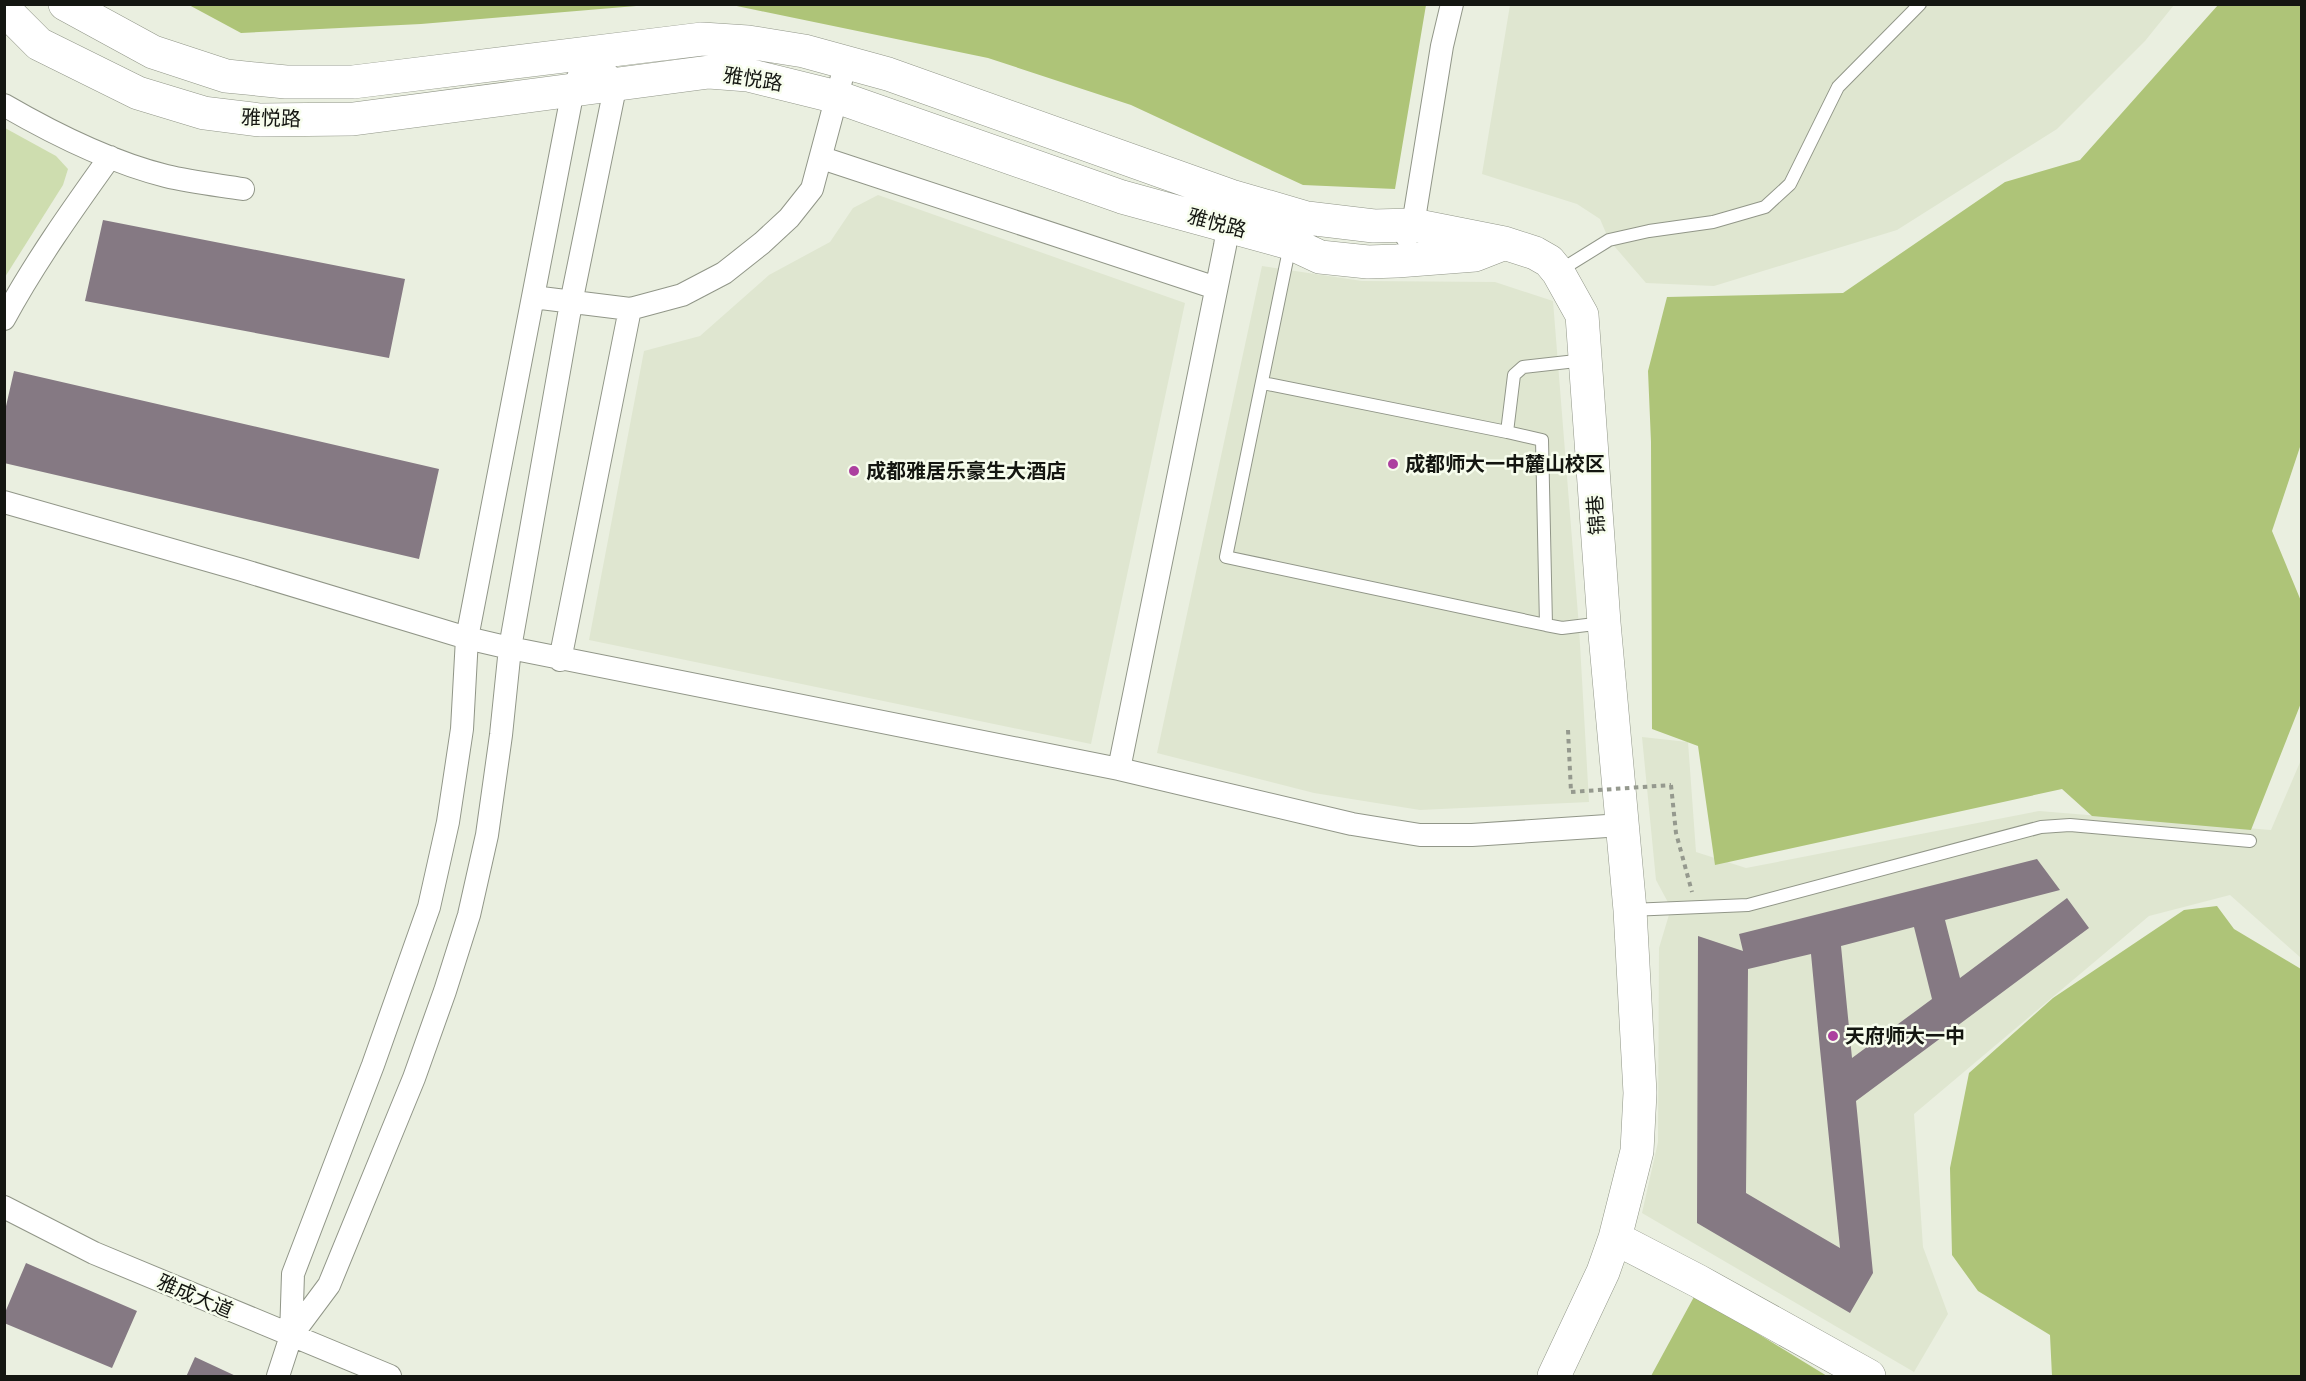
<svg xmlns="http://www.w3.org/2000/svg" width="2306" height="1381" viewBox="0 0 2306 1381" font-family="Rubik,'Noto Sans SC',sans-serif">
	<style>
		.built { fill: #dfe6d0 }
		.green { fill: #ceddaf }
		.forest { fill: #aec478 }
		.building { fill: #857983; fill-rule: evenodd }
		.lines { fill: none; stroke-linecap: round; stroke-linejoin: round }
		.lane-casing { stroke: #919688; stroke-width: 14 }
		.street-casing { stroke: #919688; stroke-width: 24 }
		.secondary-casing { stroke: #919688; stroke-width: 34 }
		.path { stroke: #95998e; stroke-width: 4; stroke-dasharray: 4.5 4.5; stroke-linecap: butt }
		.lane { stroke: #fff; stroke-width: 12 }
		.street { stroke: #fff; stroke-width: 22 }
		.secondary { stroke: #fff; stroke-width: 33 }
		.path-bridge { stroke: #95998e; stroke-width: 4; stroke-dasharray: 4.5 4.5; stroke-linecap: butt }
		.poi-dot { fill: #ac409f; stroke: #f7fded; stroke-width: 2 }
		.labels { text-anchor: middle; stroke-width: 5; stroke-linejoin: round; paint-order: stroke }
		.street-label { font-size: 20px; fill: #141611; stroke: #f7fded }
		.poi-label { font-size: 20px; font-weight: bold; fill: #141611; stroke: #f7fded; text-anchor: start }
	</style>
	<rect width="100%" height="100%" fill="#eaefe0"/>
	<path class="built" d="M1510,5H2174L2145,41L2057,129L1897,230L1714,286L1646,283L1609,240L1600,219L1577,204L1482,174Z
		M878,195L1185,303L1091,744L589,640L644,351L700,336L769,275L830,242L853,208Z
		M1262,266L1362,281L1495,282L1553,301L1579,627L1589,802L1420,810L1314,793L1157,753Z
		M1642,737L1688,742L1696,852L1746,868L2039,811L2271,830L2301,760V958L2230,895L2149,916L1914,1114L1923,1247L1948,1314L1914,1372L1642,1213L1658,1142L1659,948L1671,908L1656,880Z"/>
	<path class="green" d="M5,128L56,156L68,169L63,185L5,277Z"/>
	<path class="forest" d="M189,5V4L648,5L421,24L241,33Z
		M732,5H1426L1395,189L1303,185L1131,105L988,58Z
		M2218,5H2302L2301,444L2272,531L2301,601V703L2251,830L2092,816L2062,789L1715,865L1698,746L1652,729L1651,442L1648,371L1667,297L1843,293L2005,182L2080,160Z
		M2217,906L2234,929L2301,969V1376H2052L2050,1335L1978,1291L1952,1255L1950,1168L1969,1073L2053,998L2184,910Z
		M1695,1295L1827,1376H1651Z"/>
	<path class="building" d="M103,220L405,279L389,358L85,301Z
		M14,371L439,469L419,559L4,463V415Z
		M2037,859L2060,890L1945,920L1960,978L2067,898L2089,928L1856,1101L1873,1273L1850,1313L1697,1223L1698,936L1743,951L1739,934ZM1914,927L1932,999L1852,1058L1841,946ZM1811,954L1820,1049L1840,1248L1746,1193L1748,969Z
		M26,1263L137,1311L112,1368L4,1323V1315Z
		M195,1357L238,1377H186Z"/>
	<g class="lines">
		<g class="lane-casing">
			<path id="lane" d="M1290,245L1226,557L1546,625L1562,628L1603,623
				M1559,271L1609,240L1649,231L1713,222L1765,207L1790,184L1838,87L1920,4
				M1263,383L1507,432L1514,375L1523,367L1585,360
				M1507,432L1542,440L1546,625
				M1630,910L1748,905L2041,827L2070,825L2250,841"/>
		</g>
		<g class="street-casing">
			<path id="street" d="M4,105C54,134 110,162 166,176C191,182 218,185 243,189
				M822,158L1216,288
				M1407,237L1413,225L1442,46L1452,4
				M533,297L630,309L682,295L724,273L762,243L789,218L812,189L846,62
				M4,319C35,262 72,210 110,157
				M4,502L242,570L467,638L510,648L1119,769L1352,824L1420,835H1472L1622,825
				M560,660L630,309
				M1119,769L1225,246L1230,213
				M4,1207L94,1253L390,1376
				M278,1376L291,1336L293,1274L373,1065L429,907L448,822L462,729L467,638L573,90L588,53L616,83L571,303L510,648L501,735L487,835L469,915L445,991L414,1078L329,1285L291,1336"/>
		</g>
		<g class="secondary-casing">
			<path id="secondary" d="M65,4L153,52L226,76L286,82H353L702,39L748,42L804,51L888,74L1231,196L1307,218L1374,226L1413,225L1504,243L1535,253L1549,261L1558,272L1582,315L1604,623L1630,910L1640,1093L1637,1151L1615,1238L1603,1272L1554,1376
				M4,9L39,44L138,93L204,113L260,120L353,119L709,72L748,75L837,97L1122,197L1290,243L1320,257L1368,262L1397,261L1475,255L1498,246
				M1615,1238L1698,1281L1869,1376"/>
		</g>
		<path class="path" d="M1568,730L1571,792
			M1671,785L1676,833L1692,892"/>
		<use href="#lane" class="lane"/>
		<use href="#street" class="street"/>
		<use href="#secondary" class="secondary"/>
		<path class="path-bridge" d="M1571,792L1671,785"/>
	</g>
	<g class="poi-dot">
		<circle cx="1393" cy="464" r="6"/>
		<circle cx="854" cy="471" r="6"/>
		<circle cx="1833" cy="1036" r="6"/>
	</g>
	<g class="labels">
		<g class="street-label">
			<text transform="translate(753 79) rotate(9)" y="7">雅悦路</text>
			<text transform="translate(271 118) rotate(2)" y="7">雅悦路</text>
			<text transform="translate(1217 223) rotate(15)" y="7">雅悦路</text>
			<text transform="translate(1596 515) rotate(-94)" y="7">锦巷</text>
			<text transform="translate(195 1296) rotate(23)" y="7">雅成大道</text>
		</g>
		<g class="poi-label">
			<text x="1405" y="471">成都师大一中麓山校区</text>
			<text x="866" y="478">成都雅居乐豪生大酒店</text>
			<text x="1845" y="1043">天府师大一中</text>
		</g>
	</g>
	<rect width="2306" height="1381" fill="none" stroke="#141611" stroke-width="12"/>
</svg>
